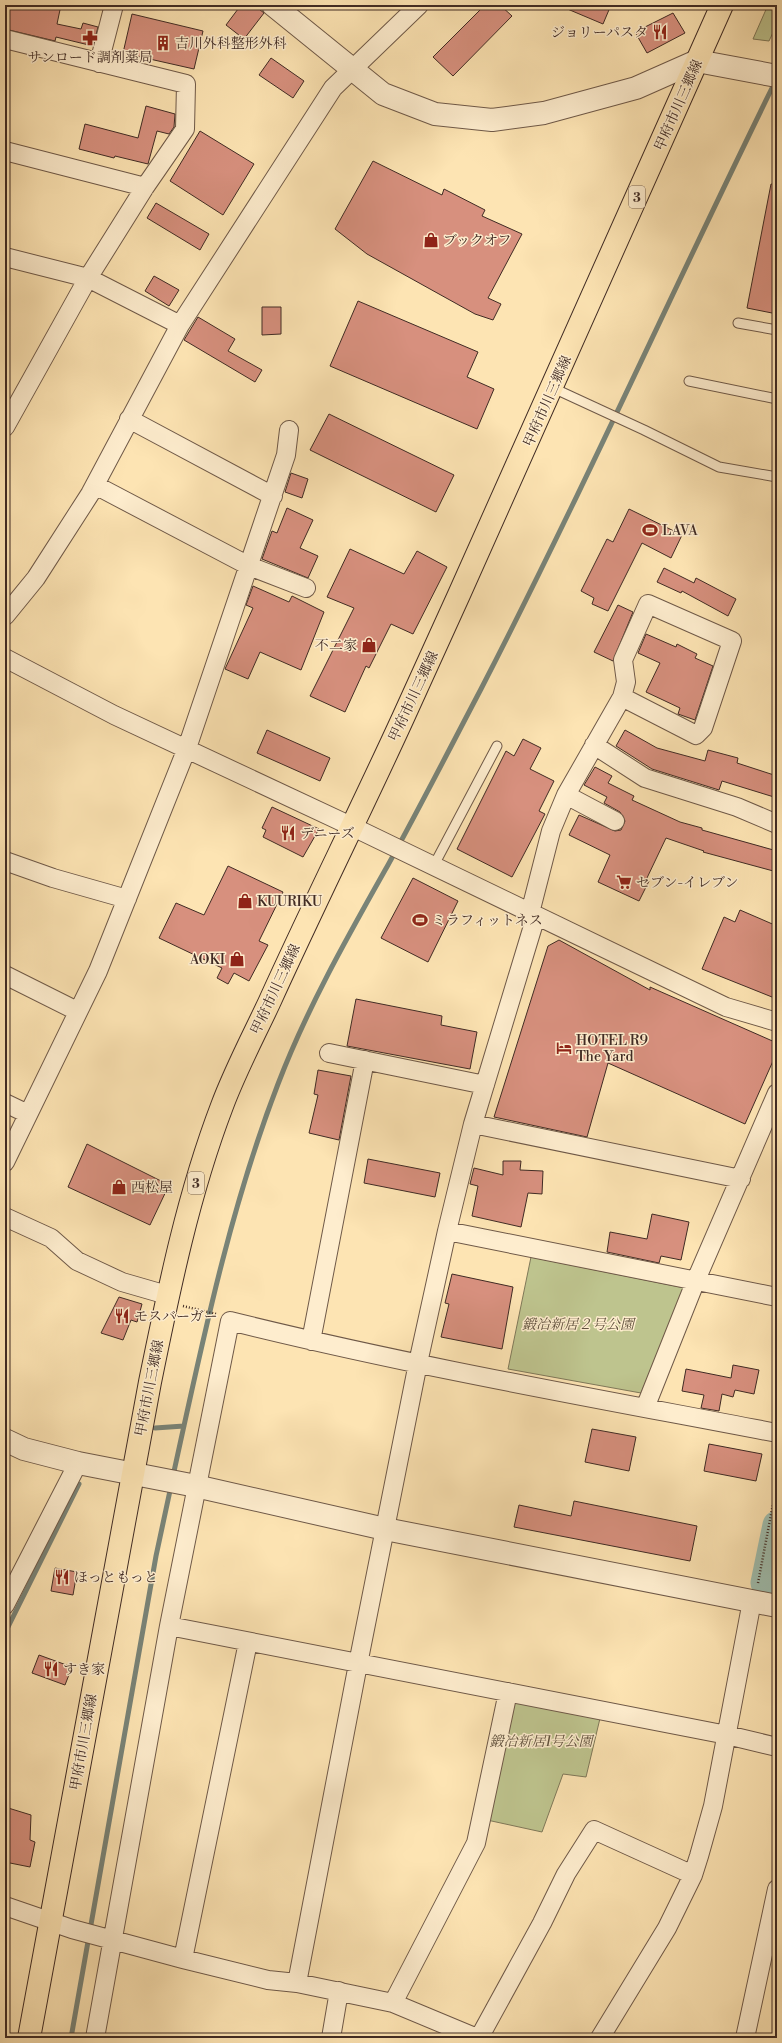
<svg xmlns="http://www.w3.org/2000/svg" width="782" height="2043" viewBox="0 0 782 2043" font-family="'Libre Bodoni','Noto Serif JP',serif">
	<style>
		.green { fill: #bec48e; stroke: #7f7859 }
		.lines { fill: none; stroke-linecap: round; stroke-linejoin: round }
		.stream { stroke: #798377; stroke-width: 5 }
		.river { stroke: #9fbeaf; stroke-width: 29 }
		.building { fill: #d7907e; stroke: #402b24 }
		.service-casing { stroke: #6f5948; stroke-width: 11 }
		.minor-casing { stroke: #6f5948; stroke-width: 20 }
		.tertiary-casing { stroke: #6f5948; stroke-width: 24 }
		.primary-casing { stroke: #402b24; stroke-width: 24 }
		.path { stroke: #402b24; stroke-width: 2.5; stroke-dasharray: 1 2; stroke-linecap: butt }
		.service { stroke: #feedce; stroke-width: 9 }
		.minor { stroke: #feedce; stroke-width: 18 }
		.tertiary { stroke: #feedce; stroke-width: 22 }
		.primary { stroke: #fde4b3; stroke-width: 22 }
		.labels { text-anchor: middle; stroke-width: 3; stroke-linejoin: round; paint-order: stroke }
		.shield { fill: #feedce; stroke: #796557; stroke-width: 1 }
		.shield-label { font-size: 13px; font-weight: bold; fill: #402b24 }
		.poi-label { font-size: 14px; fill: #402b24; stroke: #feedce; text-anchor: start }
		.street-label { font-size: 14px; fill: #402b24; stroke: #feedce }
		.park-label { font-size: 14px; font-style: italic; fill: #60513e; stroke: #feedce }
	</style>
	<rect width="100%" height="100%" fill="#fde4b3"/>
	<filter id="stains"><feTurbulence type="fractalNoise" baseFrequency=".005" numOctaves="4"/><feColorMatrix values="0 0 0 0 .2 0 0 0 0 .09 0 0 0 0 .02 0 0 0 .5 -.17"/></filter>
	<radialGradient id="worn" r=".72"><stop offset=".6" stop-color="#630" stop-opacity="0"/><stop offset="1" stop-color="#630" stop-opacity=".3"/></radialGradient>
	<path class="green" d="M768,5H777V24L769,41L753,39Z
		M531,1257L685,1288L641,1393L508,1369Z
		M508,1692L602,1710L586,1777L563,1774L542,1832L487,1820Z"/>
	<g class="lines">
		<path class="stream" d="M155,1428L184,1426
			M173,1476C202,1344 229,1211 278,1084C307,1008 348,936 388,865C420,807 450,748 481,689C584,489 676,283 775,82
			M5,1633L79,1484
			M71,2038L156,1556L171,1486"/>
		<path class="river" d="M765,1583L777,1525"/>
	</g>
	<path class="building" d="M5,5H61L57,24L81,29L83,23L98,27L93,46L56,37L55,41L5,29Z
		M241,5H254L264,13L244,39L226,25Z
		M485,5H500L512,16L453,76L433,57Z
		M558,5H611L603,24Z
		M673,13L685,33L647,53L635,32Z
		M132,14L203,31L194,69L123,53Z
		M271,58L304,81L293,98L259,75Z
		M146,106L175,114L174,127L169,134L157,131L148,164L115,156L114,158L79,149L85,124L138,138Z
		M200,131L254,164L223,215L170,181Z
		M373,161L442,195L444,189L485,210L482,216L522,234L488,298L501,304L493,320L475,314L367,254L335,229Z
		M771,184L777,185V314L747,308Z
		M156,203L209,234L200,250L147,218Z
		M154,276L179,290L169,306L145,291Z
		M358,301L478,352L467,377L494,389L477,429L330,366Z
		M262,307H281V334L262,335Z
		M198,317L235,339L228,351L262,370L255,382L184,340Z
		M329,414L454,475L436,512L310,450Z
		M291,473L308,479L302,498L285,492Z
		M287,508L313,520L300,548L318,556L308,578L262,559L272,531L277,533Z
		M629,509L682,535L671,558L642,543L608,611L592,604L594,598L581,591L607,539L613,542Z
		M350,549L404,574L417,551L447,567L413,634L391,624L369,668L366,666L345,712L310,696L354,608L327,597Z
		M664,568L694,583L696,578L736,599L728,616L682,591L681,593L657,582Z
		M253,586L289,602L292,596L324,612L301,670L260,652L248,679L225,669L253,608L246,605Z
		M618,605L633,612L613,661L594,652Z
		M646,634L676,647L677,644L697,654L695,658L713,666L695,720L678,714L680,708L646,692L660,663L638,653Z
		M267,730L330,758L320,781L257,753Z
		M625,730L657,748L705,761L708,750L738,758L737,763L777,776V789L774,797L722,781L719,790L652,769L616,746Z
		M523,739L541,748L530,769L554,781L539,811L545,814L512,877L457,849L506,751L514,756Z
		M595,767L612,776L608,783L634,796L632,800L680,822L702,828V830L777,851V872L703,852L704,851L666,838L646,880L649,881L639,901L598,882L610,855L569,835L579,815L615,831L621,830L625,821L620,812L604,803L607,797L584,785Z
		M272,807L319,829L303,857L263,837L266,830L262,828Z
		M228,866L283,892L259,941L268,945L249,981L234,973L228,984L217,978L222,968L159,938L176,903L204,915Z
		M413,878L458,901L428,962L381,938Z
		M740,910L777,926V999L702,969L724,917L735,922Z
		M559,940L650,990V987L777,1043V1052L745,1124L608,1063L587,1137L494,1117L548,946Z
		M356,999L442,1016L441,1025L477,1032L470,1069L347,1046Z
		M318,1070L351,1076L339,1140L309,1133L318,1095L314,1094Z
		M87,1144L169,1185L150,1225L68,1187Z
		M368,1159L440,1173L435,1197L364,1183Z
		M503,1161H521L520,1170L543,1171L542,1194L528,1193L521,1227L472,1216L478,1186L470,1184L474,1168L503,1175Z
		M652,1214L689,1222L681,1260L661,1256L659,1263L607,1252L610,1232L647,1239Z
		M452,1274L513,1287L502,1349L441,1337L449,1304L445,1303Z
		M119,1297L142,1304L137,1322L131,1320L123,1340L101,1333Z
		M733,1365L759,1370L754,1394L735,1390L733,1397L722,1394L719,1411L701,1408L704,1395L682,1391L686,1369L731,1378Z
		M592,1429L636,1437L629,1471L585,1462Z
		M709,1444L762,1454L756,1481L704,1471Z
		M574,1501L697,1526L690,1561L514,1527L519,1505L571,1516Z
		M55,1568L77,1572L73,1595L51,1591Z
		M39,1655L72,1667L65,1685L32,1673Z
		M5,1807L31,1815L30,1840L35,1842L30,1867L5,1862Z"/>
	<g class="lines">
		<g class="service-casing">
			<path id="service" d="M738,323L777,330
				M689,381L777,399
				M553,388L644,430L719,467L777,477
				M433,867L497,746"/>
		</g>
		<g class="minor-casing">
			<path id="minor" d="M5,39L186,84L185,129L145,187L88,278L5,427
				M99,63L114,5
				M5,151L145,187
				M5,257L88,278L180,325
				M129,419L273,496
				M95,485L249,566L306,588
				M5,616L36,578L90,494L180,325L333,88L419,5
				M5,658L114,715L353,827L670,980L726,1007L777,1022
				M594,745L645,778L737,807L777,824
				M566,795L615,821
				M5,861L53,878L127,899
				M530,913L551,831L566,795L622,697L696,735L703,728L732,641L648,604L623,660L626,682L622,697
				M5,975L77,1011
				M329,1053L485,1085
				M5,1103L28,1114
				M473,1124L741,1179
				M5,1162L98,971L187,748L286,455L289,430
				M5,1217L51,1238L77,1261L122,1282L167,1295
				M447,1231L777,1297
				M311,1341L365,1060
				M645,1408L696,1280L777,1093
				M5,1605L78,1463
				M169,1626L727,1735L777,1747
				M5,1906L72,1929L183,1959L268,1980L297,1983L393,2003L477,2038
				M183,1959L248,1642
				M297,1983L358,1664L418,1363L447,1231L473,1124L536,916
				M393,2003L476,1843L508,1692
				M95,2038L169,1626L230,1321C411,1366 594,1398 777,1433
				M331,2038L339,1991
				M479,2038L542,1923L566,1874L594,1830L693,1875
				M600,2038L667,1928L693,1875L699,1856L713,1806L752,1601
				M745,2038L777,1889"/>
		</g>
		<g class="tertiary-casing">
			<path id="tertiary" d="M273,5L383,94L435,114L492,120L544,113L636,88L697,61L777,76
				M5,1440L24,1449L78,1463L191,1485L385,1529L777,1606"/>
		</g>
		<g class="primary-casing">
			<path id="primary" d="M29,2038L150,1382C169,1289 188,1195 222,1106C235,1071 253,1037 269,1003C312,908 359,814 403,718C511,481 617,243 722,5"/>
		</g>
		<path class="path" d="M183,1306L216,1314
			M758,1583L777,1483"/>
		<use href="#service" class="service"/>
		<use href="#minor" class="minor"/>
		<use href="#tertiary" class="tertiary"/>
		<use href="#primary" class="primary"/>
	</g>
	<defs>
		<g id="restaurant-bare" transform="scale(1.2)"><path d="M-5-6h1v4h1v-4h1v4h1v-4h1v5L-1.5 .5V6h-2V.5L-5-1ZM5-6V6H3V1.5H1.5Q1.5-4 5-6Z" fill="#8f2418" stroke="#feedce" stroke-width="2.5" paint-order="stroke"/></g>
		<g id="pharmacy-bare" transform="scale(1.2)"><path d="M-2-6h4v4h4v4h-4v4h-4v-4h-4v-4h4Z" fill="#8f2418" stroke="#feedce" stroke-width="2.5" paint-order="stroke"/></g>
		<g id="building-bare" transform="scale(1.2)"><path d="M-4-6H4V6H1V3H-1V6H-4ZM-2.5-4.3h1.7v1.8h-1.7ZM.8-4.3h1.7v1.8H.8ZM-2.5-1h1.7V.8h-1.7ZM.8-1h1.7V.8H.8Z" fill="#8f2418" stroke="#feedce" stroke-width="2.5" paint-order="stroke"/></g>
		<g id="shop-bare" transform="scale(1.2)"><path d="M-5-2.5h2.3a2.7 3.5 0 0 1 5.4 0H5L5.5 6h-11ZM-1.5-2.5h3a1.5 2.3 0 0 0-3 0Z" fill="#8f2418" stroke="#feedce" stroke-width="2.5" paint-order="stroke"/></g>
		<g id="stadium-bare" transform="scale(1.2)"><path d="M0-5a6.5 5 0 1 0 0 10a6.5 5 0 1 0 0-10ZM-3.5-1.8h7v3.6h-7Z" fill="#8f2418" stroke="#feedce" stroke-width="2.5" paint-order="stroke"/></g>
		<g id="supermarket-bare" transform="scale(1.2)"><path d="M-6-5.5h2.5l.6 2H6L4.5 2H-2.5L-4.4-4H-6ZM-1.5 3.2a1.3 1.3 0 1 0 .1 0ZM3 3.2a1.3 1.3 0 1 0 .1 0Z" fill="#8f2418" stroke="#feedce" stroke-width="2.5" paint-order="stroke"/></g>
		<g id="hotel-bare" transform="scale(1.2)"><path d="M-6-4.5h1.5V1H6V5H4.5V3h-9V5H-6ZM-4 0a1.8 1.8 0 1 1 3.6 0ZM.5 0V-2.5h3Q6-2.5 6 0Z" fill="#8f2418" stroke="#feedce" stroke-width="2.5" paint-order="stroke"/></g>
	</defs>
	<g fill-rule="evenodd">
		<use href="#restaurant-bare" x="660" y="32"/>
		<use href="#pharmacy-bare" x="90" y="38"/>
		<use href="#building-bare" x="163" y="43"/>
		<use href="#shop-bare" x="431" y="240"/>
		<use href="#stadium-bare" x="650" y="530"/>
		<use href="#shop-bare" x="369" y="645"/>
		<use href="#restaurant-bare" x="288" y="833"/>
		<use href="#supermarket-bare" x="624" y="882"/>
		<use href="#shop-bare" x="245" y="901"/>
		<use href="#stadium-bare" x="420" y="920"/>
		<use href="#shop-bare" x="237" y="959"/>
		<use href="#hotel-bare" x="564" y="1048"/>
		<use href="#shop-bare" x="119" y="1187"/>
		<use href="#restaurant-bare" x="122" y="1316"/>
		<use href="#restaurant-bare" x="62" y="1577"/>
		<use href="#restaurant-bare" x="51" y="1669"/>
	</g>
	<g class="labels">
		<g class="shield">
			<rect x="629" y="186" width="16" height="22" rx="3"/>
			<rect x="188" y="1172" width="16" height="22" rx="3"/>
		</g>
		<g class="shield-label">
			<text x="637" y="202">3</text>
			<text x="196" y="1188">3</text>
		</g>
		<g class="poi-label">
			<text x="648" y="37" text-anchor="end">ジョリーパスタ</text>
			<text x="175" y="48">吉川外科整形外科</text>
			<text x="90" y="62" text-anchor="middle">サンロード調剤薬局</text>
			<text x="443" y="245">ブックオフ</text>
			<text x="662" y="535">LAVA</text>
			<text x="357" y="650" text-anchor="end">不二家</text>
			<text x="300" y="838">デニーズ</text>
			<text x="636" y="887">セブン-イレブン</text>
			<text x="257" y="906">KUURIKU</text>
			<text x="432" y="925">ミラフィットネス</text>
			<text x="225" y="964" text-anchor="end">AOKI</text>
			<text x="576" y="1045">HOTEL R9<tspan x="576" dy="16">The Yard</tspan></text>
			<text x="131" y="1192">西松屋</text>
			<text x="134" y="1321">モスバーガー</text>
			<text x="74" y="1582">ほっともっと</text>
			<text x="63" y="1674">すき家</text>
		</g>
		<g class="street-label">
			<text transform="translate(678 105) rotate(-66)" y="5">甲府市川三郷線</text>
			<text transform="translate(547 401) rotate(-66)" y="5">甲府市川三郷線</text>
			<text transform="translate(413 696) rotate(-65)" y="5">甲府市川三郷線</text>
			<text transform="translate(275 989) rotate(-65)" y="5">甲府市川三郷線</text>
			<text transform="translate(149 1388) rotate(-79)" y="5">甲府市川三郷線</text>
			<text transform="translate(83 1742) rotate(-80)" y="5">甲府市川三郷線</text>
		</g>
		<g class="park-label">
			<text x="578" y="1329">鍛冶新居２号公園</text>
			<text x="541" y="1746">鍛冶新居1号公園</text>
		</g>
	</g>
	<rect width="782" height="2043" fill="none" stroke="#fde4b3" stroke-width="20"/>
	<rect x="6" y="6" width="770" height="2031" fill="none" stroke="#402b24" stroke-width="2"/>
	<rect x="10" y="10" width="762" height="2023" fill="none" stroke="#402b24"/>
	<rect width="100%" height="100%" filter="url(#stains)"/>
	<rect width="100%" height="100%" fill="url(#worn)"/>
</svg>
